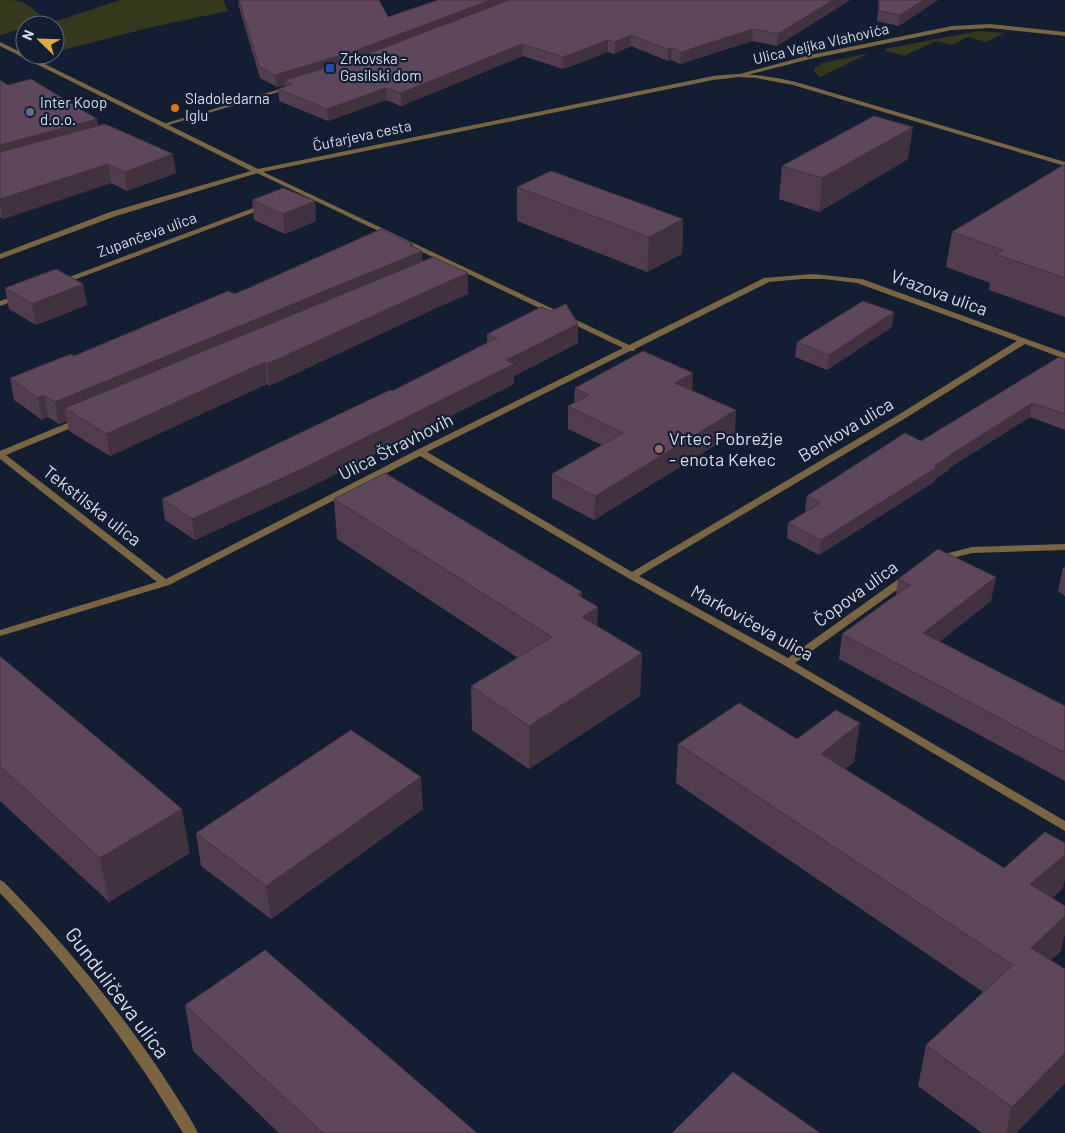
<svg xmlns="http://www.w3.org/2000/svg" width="1065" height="1133" viewBox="0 0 1065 1133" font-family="Barlow,sans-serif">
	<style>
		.green { fill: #36381b }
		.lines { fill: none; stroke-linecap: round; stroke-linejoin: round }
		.minor { fill: #7a6540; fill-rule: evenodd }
		.tertiary { fill: #7a6540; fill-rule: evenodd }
		.wall { fill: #513d4f }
		.shaded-wall { fill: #423240 }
		.building { fill: #5e475c; stroke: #423240 }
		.transit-dot { fill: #1a4fb4; stroke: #141e33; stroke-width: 2 }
		.food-dot { fill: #e8710a; stroke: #141e33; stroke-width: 2 }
		.service-dot { fill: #5c6f8a; stroke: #141e33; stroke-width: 2 }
		.education-dot { fill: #8d6e63; stroke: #141e33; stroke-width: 2 }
		.labels { text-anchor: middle; stroke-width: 4.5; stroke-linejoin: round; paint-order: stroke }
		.far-street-label { font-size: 15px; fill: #d5dceb; stroke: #141e33 }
		.far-poi-label { font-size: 15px; fill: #d5dceb; stroke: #141e33; text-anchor: start }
		.street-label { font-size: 18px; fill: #d5dceb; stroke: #141e33 }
		.poi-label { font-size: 18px; fill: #d5dceb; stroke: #141e33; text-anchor: start }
		.near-street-label { font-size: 21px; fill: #d5dceb; stroke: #141e33 }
	</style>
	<rect width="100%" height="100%" fill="#141e33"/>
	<path class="green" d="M0,0C19,0 24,0 39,14C31,25 13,32 0,35Z
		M120,0H223L228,11L152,27L55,52V25H44Z
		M978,31L1005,33L986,42L968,37L952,45L936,41L904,56L886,51L885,49Z
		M869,53L820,77L814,71L815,68L823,63Z"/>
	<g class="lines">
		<path class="minor" d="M990,24L1065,32V36L990,28L952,30L810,59L739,77L736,75L810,55L952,26Z
			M287,87L292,88L165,126L160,125Z
			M255,170H259L629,345L764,278L813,274L862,279L1065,353V359L1025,344L904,419L639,576L788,658L904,575H912L913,577L912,579L795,663L1065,821V831L784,665L628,578L420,456L169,585L0,636V630L157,582L0,459V451L77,419H83L84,421L83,423L6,455L166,579L417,450L623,348L255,172ZM802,279H824L857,283L1017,341L898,415L632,572L427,452L630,351H634L635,349L769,282Z
			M261,205L268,207L63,284H57L56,282Z
			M20,294H23V298L0,306V301Z
			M1065,544V550L972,553L937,562L932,559L933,557L972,547Z
			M0,880L4,882C62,941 116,1005 162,1074C174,1093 188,1113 198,1133H183C131,1046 70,966 0,893Z"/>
		<path class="tertiary" d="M0,42L258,169L713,76C745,72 765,75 796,82L1065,162V166L793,85L756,78L739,77L713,80L258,173L116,216L0,259V254L110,212L251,171L0,46Z"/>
	</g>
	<path class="wall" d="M238,0H379L388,17L438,0H850L777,46L752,41L680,64L671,60L668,61L631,46L614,54L608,52L563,69L523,56L401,106L386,100L328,121L279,101L278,89L285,86V85L277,87L260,78L239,7Z
		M879,0H938L899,26L877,21Z
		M0,80L8,85L97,119L98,126L176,173L127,191L111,183L3,219L0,217Z
		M908,159L819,212L779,199L782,166Z
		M1065,164V317L989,290L990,283L946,267L952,232Z
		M517,187L683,219L682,254L647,272L517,221Z
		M252,200L316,221L285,234L254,220Z
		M414,247L423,261L468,273V294L436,308L269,386L267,384L110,456L69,431L67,421L59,424L48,417L42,420L14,400L10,378L74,356L235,294Z
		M83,284L87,305L36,325L9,309L5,288Z
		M892,327L827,370L795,357L797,342Z
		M487,334L578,343L514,376V384L306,489L195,540L165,520L162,499L392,391L487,343Z
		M1065,359V430L1030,417L949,468V470L935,479L934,482L819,555L787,538L788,523L806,512L805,511L807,496L921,441Z
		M575,388L692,390L735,433L594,520L552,498V474L602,445L568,429V406L574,403Z
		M334,499L582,592V598L597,626L642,653L640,696L529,769L472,730L471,686L518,658L337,539Z
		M1065,567V596L1058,591L1063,568Z
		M898,579L991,601L939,642L1065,706V781L839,659L842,634L896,595Z
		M0,656L190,853L109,902L0,801Z
		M797,739L854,762L845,769L1004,868L1063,888L1052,898L1061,951L1051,960L1065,1083L1016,1133H982L918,1086L926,1045L983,992L676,783L678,744Z
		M423,809L271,919L201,866L196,833Z
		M185,1005L477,1133H279L193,1051Z"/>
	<path class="shaded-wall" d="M491,0H521L352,64L285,80V85L277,87L275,75Z
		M833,0H850L777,46L778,34Z
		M924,0H938L899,26L900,15Z
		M753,29L752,41L680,64L681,52Z
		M631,35V46L614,54L615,42Z
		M608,40V52L563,69V57Z
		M522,44L523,56L401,106V93Z
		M672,48L671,60L668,61V49Z
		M386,88V100L328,121L327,109Z
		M97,119L100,137L0,164V145Z
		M913,127L908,159L819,212L822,178Z
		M173,154L176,173L127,191L125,172Z
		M108,164L111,183L3,219L0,206V199Z
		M315,201L316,221L285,234L283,214Z
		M683,219L682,254L647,272L649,237Z
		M413,244L414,255L422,251L423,272L65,408L67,421L59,424L55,402Z
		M468,273V294L436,308L269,386L267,364L436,287Z
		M83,284L87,305L36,325L32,304Z
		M894,312L892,327L827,370L829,355Z
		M578,324V343L514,376V384L306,489L195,540L192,519Z
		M265,362L267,384L110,456L106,434Z
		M693,373L692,395L675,383Z
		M44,395L48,417L42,420L38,398Z
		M1032,403L1030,417L949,468V470L935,479L934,482L819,555L821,540L934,466L950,455Z
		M736,410L735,433L594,520L595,496Z
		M996,577L991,601L919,658L923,633Z
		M582,592L581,634L578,595Z
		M598,607L597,650L582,617Z
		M642,653L640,696L529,769V726Z
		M860,723L854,762L816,793L821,754Z
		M421,777L423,809L271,919L266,886Z
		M182,809L190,853L109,902L100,858Z
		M1065,855V879L1063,888L1020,925L1030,884Z
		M1065,916V934L1061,951L1021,988L1031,948Z
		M1065,1053V1083L1016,1133H1006L1012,1107Z"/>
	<path class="building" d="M239,0H379L388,17L438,0H491L352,52L275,75L259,66Z
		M509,0H833L778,34L753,29L681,52L672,48L668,49L631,35L615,42L608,40L563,57L522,44L401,93L386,88L327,109L278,89L292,84L285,80L357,58Z
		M879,0H924L900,15L879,11Z
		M31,79L97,119L0,145V80L8,85Z
		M874,116L913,127L822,178L782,166Z
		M105,124L173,154L125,172L108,164L0,199V152Z
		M1065,164V278L995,254L1003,250L952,232Z
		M551,171L683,219L649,237L517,187Z
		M283,188L315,201L283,214L252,200Z
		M381,229L413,244L410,245L422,251L55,402L44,395L38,398L10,378L71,354L74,356L228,291L235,294Z
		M433,257L468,273L436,287L267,364L265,362L106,434L65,408Z
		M56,269L83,284L32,304L5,288Z
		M863,301L894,312L829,355L797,342Z
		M566,304L578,324L506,360L514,364L304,468L192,519L162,499L390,390L392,391L497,338L487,334L541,307L551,311Z
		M643,351L693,373L675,383L736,410L595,496L552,474L623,433L568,406L589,395L575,388Z
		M1059,357L1065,359V414L1032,403L950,455H951L934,466L937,467L821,540L788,523L820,503L807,496L905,433L921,441Z
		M385,473L582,592L578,595L598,607L582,617L642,653L529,726L471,686L552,637L334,499Z
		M938,549L996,577L923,633L1065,706V753L842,634L910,585L898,579Z
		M0,656L182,809L100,858L0,766Z
		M739,703L797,739L836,710L860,723L821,754L1004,868L1045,832L1065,843V855L1030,884L1065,906V916L1031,948L1065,969V1053L1012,1107L926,1045L1013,965L678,744Z
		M351,730L421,777L266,886L196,833Z
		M265,950L477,1133H323L185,1005Z
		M733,1072L820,1133H672Z"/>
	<rect class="transit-dot" x="325" y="63" width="10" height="10" rx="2.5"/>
	<circle class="food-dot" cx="175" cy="108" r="5"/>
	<circle class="service-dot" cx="30" cy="112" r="5"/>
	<circle class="education-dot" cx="659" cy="449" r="5"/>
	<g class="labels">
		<g class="far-street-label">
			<text transform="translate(821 44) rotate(-13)" y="5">Ulica Veljka Vlahovića</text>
			<text transform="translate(362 136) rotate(-12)" y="5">Čufarjeva cesta</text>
			<text transform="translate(147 235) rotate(-20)" y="5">Zupančeva ulica</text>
		</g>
		<g class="far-poi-label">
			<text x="340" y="64">Zrkovska -<tspan x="340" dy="17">Gasilski dom</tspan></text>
			<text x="185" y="104">Sladoledarna<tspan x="185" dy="17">Iglu</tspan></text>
			<text x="40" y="108">Inter Koop<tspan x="40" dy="17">d.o.o.</tspan></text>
		</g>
		<g class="street-label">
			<text transform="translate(939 293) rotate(20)" y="6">Vrazova ulica</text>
			<text transform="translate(846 430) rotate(-31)" y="6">Benkova ulica</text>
			<text transform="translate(396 447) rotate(-27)" y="6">Ulica Štravhovih</text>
			<text transform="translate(92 506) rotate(38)" y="6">Tekstilska ulica</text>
			<text transform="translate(856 594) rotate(-36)" y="6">Čopova ulica</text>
			<text transform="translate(752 623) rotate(29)" y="6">Markovičeva ulica</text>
		</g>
		<g class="poi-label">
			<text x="669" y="445">Vrtec Pobrežje<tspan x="669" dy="21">- enota Kekec</tspan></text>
		</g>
		<g class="near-street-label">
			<text transform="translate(117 993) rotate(53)" y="7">Gunduličeva ulica</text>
		</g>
	</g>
	<g transform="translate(40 40) rotate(293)"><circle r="24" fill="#141e33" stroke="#616a7d"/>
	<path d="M0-4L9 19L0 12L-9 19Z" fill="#e5ad35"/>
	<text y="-8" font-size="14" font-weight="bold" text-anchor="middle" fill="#d5dceb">N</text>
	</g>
</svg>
